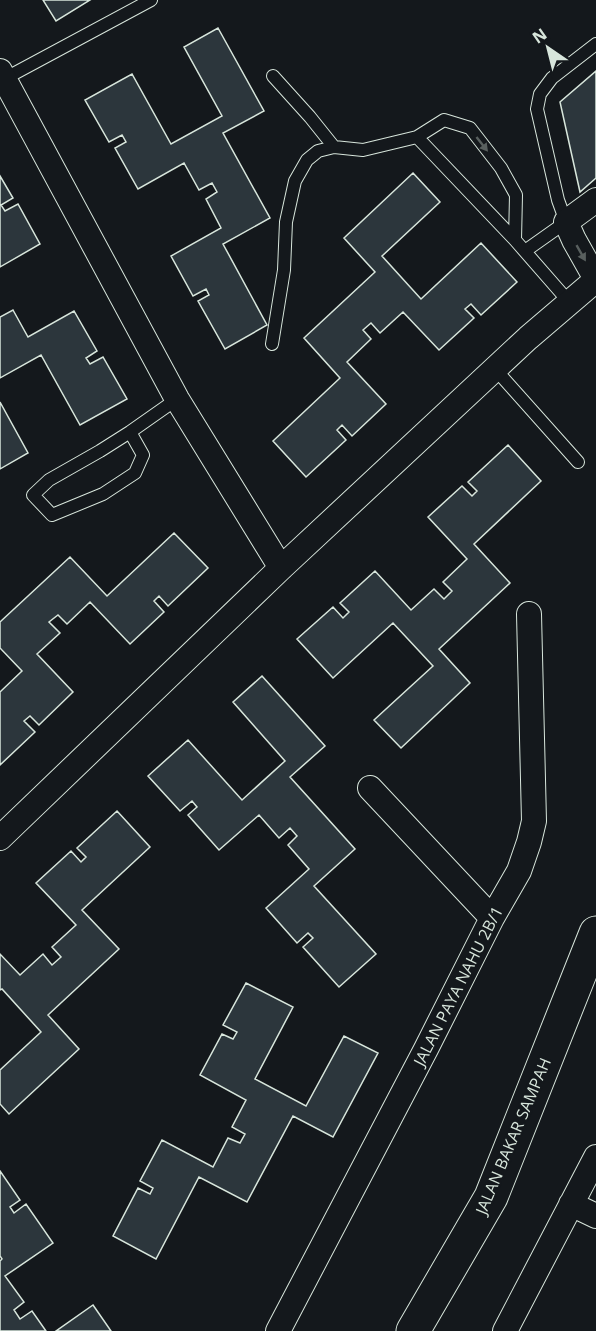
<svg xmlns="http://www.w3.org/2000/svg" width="596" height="1331" viewBox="0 0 596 1331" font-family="'Open Sans',sans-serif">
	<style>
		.building { fill: #2c363c; stroke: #d8e6dc; stroke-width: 1.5 }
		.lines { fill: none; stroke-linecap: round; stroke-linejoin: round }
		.lane-casing { stroke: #d8e6dc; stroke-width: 14 }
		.street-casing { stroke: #d8e6dc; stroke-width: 26 }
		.secondary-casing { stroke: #d8e6dc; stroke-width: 35 }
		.lane { stroke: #14181c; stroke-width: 12 }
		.street { stroke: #14181c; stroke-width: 24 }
		.secondary { stroke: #14181c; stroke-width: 33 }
		.oneway { fill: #59605f }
		.labels { text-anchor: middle; stroke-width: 4.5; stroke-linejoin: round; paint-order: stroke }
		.street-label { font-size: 16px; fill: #d8e6dc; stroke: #14181c }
	</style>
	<rect width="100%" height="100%" fill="#14181c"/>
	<path class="building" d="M43,0H90L56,21Z
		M218,28L264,111L223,133L270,218L223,244L267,325L225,349L198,301L209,295L206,289L193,296L171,256L221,228L206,199L217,192L212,183L199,190L184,163L138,189L115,148L126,142L122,135L109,142L85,100L132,74L171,144L222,116L184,47Z
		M596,71V178L580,192L560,102Z
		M413,173L440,202L382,256L421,299L481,243L517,282L481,315L471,304L465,309L474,318L439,350L403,312L380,333L371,323L363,330L371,339L347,362L386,404L352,436L342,425L337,430L346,440L306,477L273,441L340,378L304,338L375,272L344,238Z
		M0,176L13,198L1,205L5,211L18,204L40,244L0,267Z
		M13,310L28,337L74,311L97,351L86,358L90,364L103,357L127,399L80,425L41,355L0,378V317Z
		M0,402L28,453L0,469Z
		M508,445L541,481L474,544L510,583L439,649L470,683L401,748L374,720L433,666L393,623L333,678L297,639L333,607L343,618L349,612L340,603L375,571L411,610L434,589L444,599L452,591L443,582L467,559L428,517L462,486L472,496L477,491L468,482Z
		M174,533L208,568L168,606L159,596L154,601L164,612L130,644L90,602L67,624L58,615L49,622L60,633L37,654L73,692L39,725L30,716L24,721L35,732L0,765V692L22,671L0,648V622L70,557L107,596Z
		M262,676L325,746L290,777L355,849L314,886L376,954L339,987L303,947L313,938L308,933L297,943L266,908L309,869L288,845L297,836L290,828L279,838L259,815L219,850L188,815L197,807L192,801L180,811L148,776L188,740L242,800L285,761L233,702Z
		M117,811L150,847L82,910L119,949L48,1015L79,1049L9,1114L0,1104V1070L41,1032L2,989L0,990V954L20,975L43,954L52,965L61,957L52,947L76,925L36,883L71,851L81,862L86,857L77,848Z
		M246,983L293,1007L255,1079L306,1106L344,1036L378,1053L333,1137L293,1116L247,1202L199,1177L156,1259L113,1236L138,1188L150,1194L153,1188L140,1181L162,1140L213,1167L228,1138L240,1143L245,1134L232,1127L246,1100L200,1075L222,1034L233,1039L237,1032L223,1025Z
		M0,1171L20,1200L10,1207L14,1213L26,1204L53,1243L5,1276L24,1302L14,1310L20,1319L32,1311L46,1331H0V1261L2,1259L0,1256Z
		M93,1305L111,1331H56Z"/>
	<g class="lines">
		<g class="lane-casing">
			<path id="lane" d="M273,76L310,117L334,147
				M4,79L151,0
				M417,137L515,240L570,303
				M525,251L566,222L558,200L537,109L540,94L552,78L596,44
				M272,344L284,270L286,222L295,181L307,160L318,151L334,147L363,150L417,137L444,120L470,128L501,168L516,195L515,240
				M496,370L578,462
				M130,432L143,455L135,473L103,494L52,515L33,495L49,480L100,451L130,432L177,399"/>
		</g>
		<g class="street-casing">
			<path id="street" d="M0,71L177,399L281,568
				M596,200L566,222L574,240L596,279
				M370,788L492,918
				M0,838L281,568L528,338L596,280
				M571,1204L596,1216
				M278,1331L426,1049L492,918L519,871L529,842L534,821L529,614
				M505,1331L596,1157"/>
		</g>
		<g class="secondary-casing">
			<path id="secondary" d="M413,1331L491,1197L596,933"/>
		</g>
		<use href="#lane" class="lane"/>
		<use href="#street" class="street"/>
		<use href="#secondary" class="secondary"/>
	</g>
	<defs><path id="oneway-solid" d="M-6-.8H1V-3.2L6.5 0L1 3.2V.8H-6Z" transform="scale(1.5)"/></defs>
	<g class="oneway">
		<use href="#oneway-solid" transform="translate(482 144) rotate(52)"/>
		<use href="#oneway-solid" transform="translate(581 253) rotate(60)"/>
	</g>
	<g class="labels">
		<g class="street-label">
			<text transform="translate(458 986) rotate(-63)" y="6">JALAN PAYA NAHU 2B/1</text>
			<text transform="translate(513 1136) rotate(-67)" y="6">JALAN BAKAR SAMPAH</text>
		</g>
	</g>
	<g transform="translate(548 48) rotate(325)" stroke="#14181c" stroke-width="4.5" paint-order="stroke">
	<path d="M0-4.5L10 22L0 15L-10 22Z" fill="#d8e6dc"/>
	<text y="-9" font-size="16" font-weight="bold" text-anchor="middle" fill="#d8e6dc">N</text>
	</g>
</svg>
